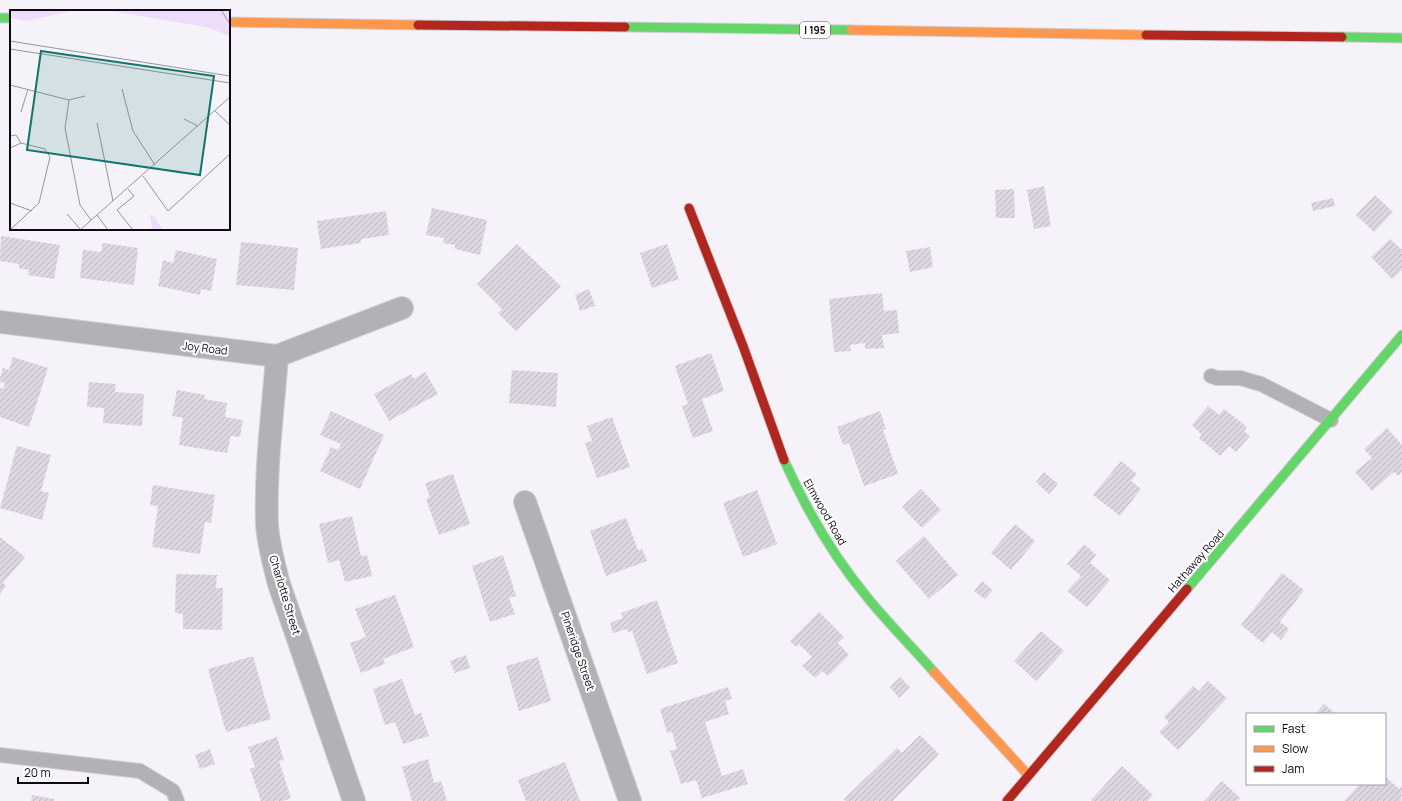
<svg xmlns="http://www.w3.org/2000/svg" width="1402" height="801" viewBox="0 0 1402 801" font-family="Manrope,sans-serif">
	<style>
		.building { fill: url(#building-hatch) }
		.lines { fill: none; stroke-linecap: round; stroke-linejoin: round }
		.lane-casing { stroke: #d1ced4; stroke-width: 16 }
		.street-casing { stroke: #d1ced4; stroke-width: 24 }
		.fast-casing { stroke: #d1ced4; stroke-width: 11 }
		.slow-casing { stroke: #d1ced4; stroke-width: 11 }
		.jam-casing { stroke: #d1ced4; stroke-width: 11 }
		.lane { stroke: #b4b1b6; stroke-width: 14 }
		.street { stroke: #b4b1b6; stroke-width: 22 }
		.fast { stroke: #63d668; stroke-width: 9 }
		.slow { stroke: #ff974d; stroke-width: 9 }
		.jam { stroke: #b3261e; stroke-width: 9 }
		.labels { text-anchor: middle; stroke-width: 4; stroke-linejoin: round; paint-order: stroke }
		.shield { fill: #fff; stroke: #57535a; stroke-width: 1 }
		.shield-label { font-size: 10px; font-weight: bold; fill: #0f0914 }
		.street-label { font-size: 11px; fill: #0f0914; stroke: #fff }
		.inset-road { fill: none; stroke: #9a959d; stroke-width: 1 }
		.view { fill: #0f766e; fill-opacity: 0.15; stroke: #0f766e; stroke-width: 2 }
		.inset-edge { fill: none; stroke: #0f0914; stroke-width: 2 }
	</style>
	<defs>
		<pattern id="building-hatch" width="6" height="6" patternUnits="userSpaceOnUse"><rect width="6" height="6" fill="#ddd7e1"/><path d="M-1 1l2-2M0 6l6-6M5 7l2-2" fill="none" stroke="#bcb7c0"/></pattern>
	</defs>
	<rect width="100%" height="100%" fill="#f6f2f9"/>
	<path class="building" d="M1044,186L1051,226L1034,229L1027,190Z
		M1014,189L1015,218H996L995,190Z
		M1375,195L1393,212L1374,232L1356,215Z
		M1333,198L1335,206L1313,211L1311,203Z
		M432,208L487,220L480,255L455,249V245L443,243L444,238L426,235Z
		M386,211L389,235L361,239V243L321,249L317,221Z
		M1,236L60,245L54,279L28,275L29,270L19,268V264L0,261Z
		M1390,239L1402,250V270L1392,279L1371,257Z
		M241,242L298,248L294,290L236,285Z
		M103,243L138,248L134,285L80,278L83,250L101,252Z
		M517,244L561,286L516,331L498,313L502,309L477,284Z
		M667,244L679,279L652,288L640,253Z
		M930,247L933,267L910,272L906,251Z
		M176,250L217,259L211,291L201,289L200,295L158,286L163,260L173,263Z
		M589,289L595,306L580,311L575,295Z
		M882,293L884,311L897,310L899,333L882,335L884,348L865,349V343L850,345L851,351L834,352L829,299Z
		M711,353L724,391L702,399L713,431L693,438L682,406L688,404L675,366Z
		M13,357L48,368L29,427L0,417V388L3,389L5,383L0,382V378L3,368L9,370Z
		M512,370L558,373L556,407L509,403Z
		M425,372L438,394L389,421L374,394L411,374L414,379Z
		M89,382L116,384L115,392L144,394L142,426L103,423L104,408L87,407Z
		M177,390L205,395L204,399L227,403L225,417L243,420L240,437L231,436L227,453L179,445L183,418L172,416Z
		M1208,406L1219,415L1224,409L1247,427L1244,431L1250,436L1236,452L1229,446L1220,456L1199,438L1202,435L1192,425Z
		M331,411L384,435L360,489L320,471L331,447L338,450L341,444L320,435Z
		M880,411L886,429L883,430L898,474L864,486L849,443L843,445L837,427Z
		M612,417L630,467L597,478L585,443L592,441L587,426Z
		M1387,428L1402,445V472L1398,476L1394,472L1372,491L1355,472L1372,458L1364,449Z
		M17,446L51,455L41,491L49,493L42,520L0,508Z
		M1121,461L1137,474L1131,481L1141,489L1120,516L1093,495Z
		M1044,472L1058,484L1049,494L1036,482Z
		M453,474L470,524L439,535L426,499L430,497L425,483Z
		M153,485L215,495L211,523L205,522L200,554L152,547L158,506L150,505Z
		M921,489L941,510L922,528L902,507Z
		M757,490L777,544L743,557L723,503Z
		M352,516L361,556L367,555L372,576L345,582L339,560L328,563L319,524Z
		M626,518L638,550L642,549L647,561L606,576L590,531Z
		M1015,524L1035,541L1011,570L991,553Z
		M924,536L958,575L929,599L896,561Z
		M0,537L25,557L3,583L6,586L0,594Z
		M1084,544L1096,555L1090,563L1110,580L1087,607L1067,591L1081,576L1067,564Z
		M503,555L516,596L509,598L515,614L490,622L472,566Z
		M1282,573L1304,590L1280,622L1289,629L1281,640L1272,632L1263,643L1241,625Z
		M176,574L217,575L216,588H223L222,630L183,629V614L175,613Z
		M982,581L993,590L985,599L974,591Z
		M395,595L414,647L383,659L385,664L361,673L350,643L366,637L355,609Z
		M657,600L678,663L647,674L632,631L628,632L627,629L613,633L610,623L623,618L621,613Z
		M819,612L844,637L838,643L849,655L828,676L822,671L815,678L802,666L812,657L799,644L796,647L790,641Z
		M1041,631L1064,651L1036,681L1014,661Z
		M466,655L470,668L455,673L450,661Z
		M253,656L271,719L226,732L208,669Z
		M538,657L551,701L519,711L506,666Z
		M900,677L910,687L899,698L890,687Z
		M402,679L415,715L421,713L429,736L403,744L395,722L385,725L373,689Z
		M1208,681L1227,698L1178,750L1159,732L1169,722L1164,717L1193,686L1199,691Z
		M728,687L732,699L725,701L729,714L705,722L722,776L743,769L748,784L702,798L696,780L681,784L670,751L677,749L672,732L667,733L660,709Z
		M1324,704L1336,714H1315Z
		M920,735L939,754L893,801H845L844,799L897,748L902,753Z
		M277,737L284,760L279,761L291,798L283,801H261L250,769L255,767L248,747Z
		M210,749L215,764L200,769L195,755Z
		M428,759L434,783L441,781L447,801H412L402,767Z
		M565,762L580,801H526L518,780Z
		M1122,766L1153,795L1148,801H1092L1091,800Z
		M1385,776L1399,789L1402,786L1401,801H1344L1360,784H1385Z
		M1222,781L1240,798L1238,801H1204Z
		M32,795L54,799V801H31Z"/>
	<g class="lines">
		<g class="lane-casing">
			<path id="lane" d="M1211,376L1217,378H1240L1261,384L1331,420
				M0,755L140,771L173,791L177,801"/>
		</g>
		<g class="street-casing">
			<path id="street" d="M0,322L277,356L402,308
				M277,356C273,412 265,468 267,524C268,544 274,564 279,584L354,801
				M525,502L630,801"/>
		</g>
		<g class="fast-casing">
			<path id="fast" d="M0,18H11
				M625,27L851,30
				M1342,37L1402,38
				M784,460C806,509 833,556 867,597C888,623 912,647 934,672
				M1187,589L1402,335"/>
		</g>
		<g class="slow-casing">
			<path id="slow" d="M229,22L418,25
				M851,30L1146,35
				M934,672L1028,775"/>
		</g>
		<g class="jam-casing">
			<path id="jam" d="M418,25L625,27
				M1146,35L1342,37
				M689,208L743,346L784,460
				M1007,801L1187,589"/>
		</g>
		<use href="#lane" class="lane"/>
		<use href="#street" class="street"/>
		<use href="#fast" class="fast"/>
		<use href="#slow" class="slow"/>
		<use href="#jam" class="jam"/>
	</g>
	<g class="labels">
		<rect class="shield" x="800" y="22" width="30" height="16" rx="3"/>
		<g class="shield-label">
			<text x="815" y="34">I 195</text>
		</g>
		<g class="street-label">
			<text transform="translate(205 348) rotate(7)" y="4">Joy Road</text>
			<text transform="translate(825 512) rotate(60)" y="4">Elmwood Road</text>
			<text transform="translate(1196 561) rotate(-49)" y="4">Hathaway Road</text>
			<text transform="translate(285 595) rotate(73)" y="4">Charlotte Street</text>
			<text transform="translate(578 651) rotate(71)" y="4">Pineridge Street</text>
		</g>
	</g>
	<g transform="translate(10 10)">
		<rect width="220" height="220" fill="#f6f2f9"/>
		<path d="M0,0H64L17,11L0,8ZM95,0H220V26L196,17Z" fill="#eddcfa"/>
		<path d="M140,205L144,206L153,220L142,219Z" fill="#eddcfa"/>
		<path class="inset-road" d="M211,0L220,14M0,31L220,66M0,39L220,73M0,75L59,90L75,86M112,79L123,121L145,155M59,90L55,118L70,195L81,210M205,101L220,115M11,102L18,79M174,109L188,116M87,113L103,191M0,126L6,125L11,133M0,138L11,133L35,139L40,147L29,193L0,220M133,166L158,201L220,144M118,179L124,186L107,200L123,220M0,193L22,201M57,204L71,220M87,205L98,220M70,220L220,87"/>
		<path class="view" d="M31,41L204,66L190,165L17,140Z"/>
		<rect width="220" height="220" class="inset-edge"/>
	</g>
	<rect x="1246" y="713" width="140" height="72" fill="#ffffff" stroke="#9f9da1"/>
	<rect x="1254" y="726" width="20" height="6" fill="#63d668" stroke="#9f9da1"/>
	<text x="1282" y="733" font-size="12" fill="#0f0914">Fast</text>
	<rect x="1254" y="746" width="20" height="6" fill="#ff974d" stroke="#9f9da1"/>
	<text x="1282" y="753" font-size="12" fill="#0f0914">Slow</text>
	<rect x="1254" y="766" width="20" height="6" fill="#b3261e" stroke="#9f9da1"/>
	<text x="1282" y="773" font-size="12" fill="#0f0914">Jam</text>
	<path d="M18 777v6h70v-6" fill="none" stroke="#0f0914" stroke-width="2"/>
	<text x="24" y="777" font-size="12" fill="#0f0914" stroke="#ffffff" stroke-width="3" paint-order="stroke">20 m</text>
</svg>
